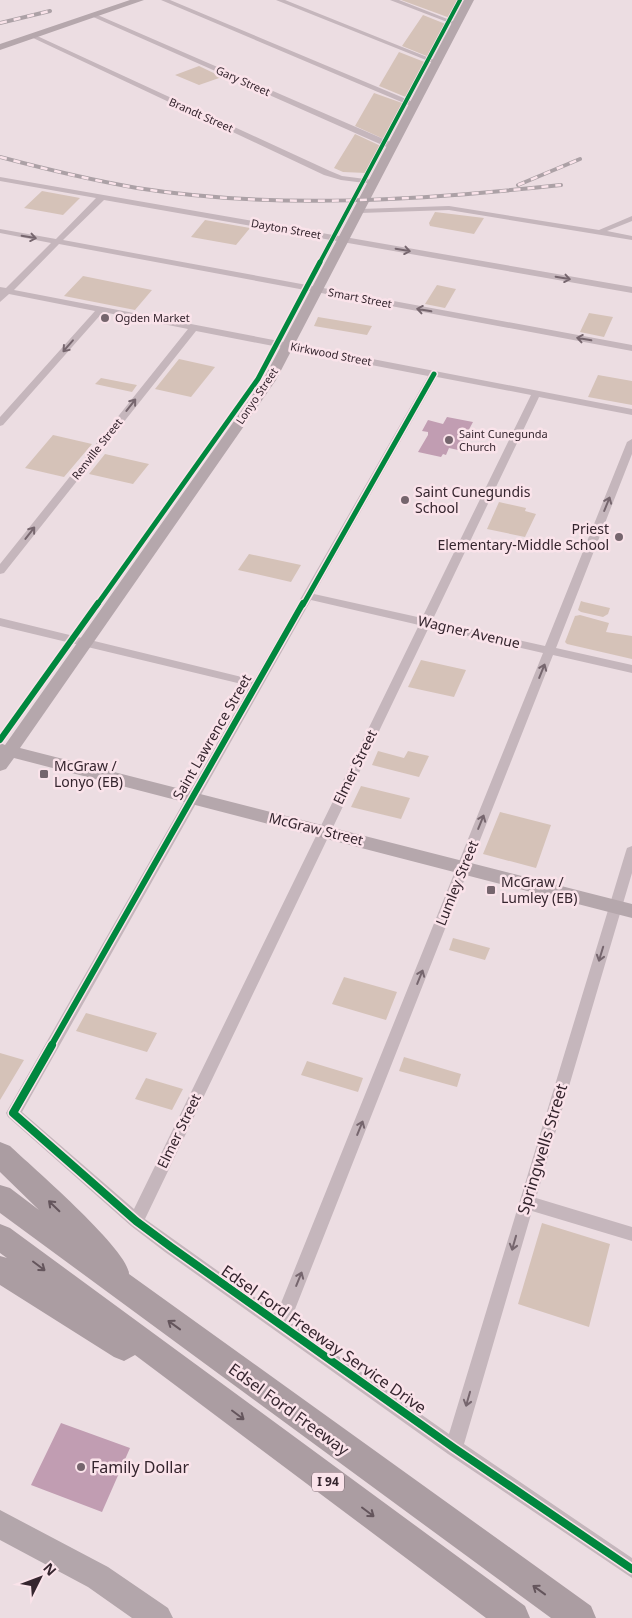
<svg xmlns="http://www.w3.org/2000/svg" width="632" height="1618" viewBox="0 0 632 1618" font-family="'Noto Sans',sans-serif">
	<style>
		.green { fill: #d5c2b8 }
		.building { fill: #c19db2 }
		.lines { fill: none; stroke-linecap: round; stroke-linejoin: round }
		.street { fill: #c5b6bc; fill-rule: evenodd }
		.secondary { fill: #b5a7ac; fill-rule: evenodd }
		.primary { fill: #b3a6ab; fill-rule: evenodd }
		.highway { fill: #ab9da2; fill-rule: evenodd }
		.rail-casing { stroke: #aca1a6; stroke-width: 4 }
		.rail { stroke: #fae3ea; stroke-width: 2.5; stroke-dasharray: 7; stroke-linecap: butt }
		.cycleway-far3-casing { stroke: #fae3ea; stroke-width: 5.5 }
		.cycleway-far2-casing { stroke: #fae3ea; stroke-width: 8 }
		.cycleway-far1-casing { stroke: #fae3ea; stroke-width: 9 }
		.cycleway-casing { stroke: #fae3ea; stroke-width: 11 }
		.cycleway-far3 { stroke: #00873e; stroke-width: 4 }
		.cycleway-far2 { stroke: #00873e; stroke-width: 5 }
		.cycleway-far1 { stroke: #00873e; stroke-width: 6 }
		.cycleway { stroke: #00873e; stroke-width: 8 }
		.oneway { stroke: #76666e }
		.oneway2 { stroke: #64555c }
		.poi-dot { fill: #75656d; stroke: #fae3ea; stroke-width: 2 }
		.labels { text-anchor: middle; stroke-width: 5; stroke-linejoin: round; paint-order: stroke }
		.far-street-label { font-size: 11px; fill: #35252e; stroke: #fae3ea }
		.far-poi-label { font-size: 11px; fill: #35252e; stroke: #fae3ea; text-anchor: start }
		.shield { fill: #fae3ea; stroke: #705e66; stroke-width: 1 }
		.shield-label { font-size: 12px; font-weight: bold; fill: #35252e }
		.poi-label { font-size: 14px; fill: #35252e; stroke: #fae3ea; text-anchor: start }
		.street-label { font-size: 14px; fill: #35252e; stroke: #fae3ea }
		.near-street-label { font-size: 16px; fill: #35252e; stroke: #fae3ea }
		.near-poi-label { font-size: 16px; fill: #35252e; stroke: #fae3ea; text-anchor: start }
	</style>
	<rect width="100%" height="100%" fill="#ecdde2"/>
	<path class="green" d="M401,0H460L450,18Z
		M423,15L448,25L429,57L402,46Z
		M399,52L427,63L408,98L379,86Z
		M199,66L222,77L199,85L175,75Z
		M374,93L405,104L386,140L355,126Z
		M355,134L383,147L366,173L343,172L334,168Z
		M42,191L80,198L63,215L24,208Z
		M435,212L484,218L474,234L430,226L429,223Z
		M205,220L250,228L236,245L191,237Z
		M83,276L152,290L135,310L64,296Z
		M437,285L456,289L445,308L425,304Z
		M589,313L613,317L604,337L580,332Z
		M318,317L372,326L367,335L314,326Z
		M179,359L215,367L191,397L155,389Z
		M598,375L632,381V405L588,397Z
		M101,378L137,385L132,392L95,384Z
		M53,435L92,444L64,477L25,468Z
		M105,454L149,464L133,484L89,474Z
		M499,502L526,508L525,511L536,514L525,537L487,529Z
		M249,554L301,565L291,582L238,570Z
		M581,601L584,602L610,608L608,614L603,617L581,612L578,610Z
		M580,615L609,623L606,632L632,636V659L567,644L565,642L575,616Z
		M421,660L466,670L454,697L408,687Z
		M378,751L404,758L408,751L429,756L419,777L372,765Z
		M361,786L410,798L401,819L351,807Z
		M500,812L551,825L536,868L483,854Z
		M453,938L490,948L485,960L449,950Z
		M344,977L397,992L386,1020L332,1004Z
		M86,1013L157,1033L147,1052L76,1031Z
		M0,1053L24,1060L0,1100Z
		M404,1057L461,1074L457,1087L399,1071Z
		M307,1061L363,1078L358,1092L301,1075Z
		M146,1078L183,1089L172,1110L135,1099Z
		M542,1223L610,1244L589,1327L518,1304Z"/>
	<path class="building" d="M447,417L473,422L458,450L449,448L446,455L443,454L441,457L418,452L428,435V432L422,431L428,420L443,424Z
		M61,1423L130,1448L102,1512L31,1485Z"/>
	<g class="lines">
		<path class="street" d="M161,0H170L418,104L411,106Z
			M276,0H285L442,63L436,64Z
			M390,0H399L460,24L455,25Z
			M93,13L395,144L396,146L389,148L91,16V14Z
			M31,35H35L330,171L342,176L373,180L377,182L373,184L341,180L324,175L31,37Z
			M0,177L632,287V293L104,200L63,240L632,345V351L59,244L14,290L632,409V415L539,397L432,621L545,646L627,442L632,439V454L556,648L632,665V673L553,655L290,1322L449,1434L626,851L627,848L632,846V873L536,1198L632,1227V1241L532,1211L464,1444L632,1558V1578L448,1454L165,1252L131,1226L8,1117L6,1113L250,686L0,626V618L254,680L428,376L196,331L4,573L0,574V564L188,329L103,312L3,425L0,426V417L95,311L9,294L0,302V287L6,288L51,243L0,233V229L56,239L96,198L0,181ZM437,377L531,395L422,618L314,594ZM311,600L419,625L134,1209L22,1112ZM429,627L543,653L277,1313L145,1219Z
			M449,206L599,230L632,216V221L607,231L632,236V240L449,210L360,213L356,211L360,209Z"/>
		<path class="secondary" d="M130,0H144L0,50V44Z
			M464,0H474L276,380L20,748L632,904V918L14,758L6,769L0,771V743L5,745L263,380Z"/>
		<path class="primary" d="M0,1510L108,1567L168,1608L173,1618H132L88,1587L0,1540Z"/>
		<path class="highway" d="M0,1142L10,1146C31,1166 129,1250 129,1274L591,1606L596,1618H551L0,1213V1185L10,1188L39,1210L0,1172Z
			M0,1224L10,1228L525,1606L530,1618H486L135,1355L124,1361L114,1357L0,1285V1256L7,1258L0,1253Z"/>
		<g class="rail-casing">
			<path id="rail" d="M0,23L50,11
				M0,157C45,169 91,180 137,188C277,210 421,200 561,185
				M518,185L580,159"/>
		</g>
		<use href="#rail" class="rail"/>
		<g class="cycleway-far3-casing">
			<path id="cycleway-far3" d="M319,264L460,0"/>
		</g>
		<g class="cycleway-far2-casing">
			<path id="cycleway-far2" d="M97,605L258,379L320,262
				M303,605L434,374"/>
		</g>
		<g class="cycleway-far1-casing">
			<path id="cycleway-far1" d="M0,740L98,603
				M51,1046L303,603"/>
		</g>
		<g class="cycleway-casing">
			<path id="cycleway" d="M52,1045L13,1113L136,1221L171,1247L454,1448L632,1569"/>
		</g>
		<use href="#cycleway-far3" class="cycleway-far3"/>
		<use href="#cycleway-far2" class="cycleway-far2"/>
		<use href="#cycleway-far1" class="cycleway-far1"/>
		<use href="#cycleway" class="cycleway"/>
	</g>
	<defs><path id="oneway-shaft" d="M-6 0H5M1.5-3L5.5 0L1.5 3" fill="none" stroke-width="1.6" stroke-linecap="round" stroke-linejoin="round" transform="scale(1.25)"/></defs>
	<g class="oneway">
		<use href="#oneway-shaft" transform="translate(29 237) rotate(10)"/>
		<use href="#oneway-shaft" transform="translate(403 250) rotate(10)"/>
		<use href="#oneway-shaft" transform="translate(563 278) rotate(10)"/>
		<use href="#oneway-shaft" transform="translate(424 310) rotate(-170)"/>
		<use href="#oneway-shaft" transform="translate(584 339) rotate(-170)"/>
		<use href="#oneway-shaft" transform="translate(68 346) rotate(131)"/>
		<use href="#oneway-shaft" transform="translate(131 405) rotate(-52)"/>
		<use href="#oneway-shaft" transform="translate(607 504) rotate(-68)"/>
		<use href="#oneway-shaft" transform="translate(30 533) rotate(-52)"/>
		<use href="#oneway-shaft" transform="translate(542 671) rotate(-68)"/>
		<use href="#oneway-shaft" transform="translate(481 822) rotate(-68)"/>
		<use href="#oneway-shaft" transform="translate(601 954) rotate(107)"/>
		<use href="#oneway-shaft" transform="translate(420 977) rotate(-68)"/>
		<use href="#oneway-shaft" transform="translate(360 1128) rotate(-68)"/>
		<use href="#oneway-shaft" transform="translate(514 1243) rotate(106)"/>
		<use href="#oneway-shaft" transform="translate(299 1279) rotate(-68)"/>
		<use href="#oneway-shaft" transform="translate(468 1399) rotate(106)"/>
	</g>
	<g class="oneway2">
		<use href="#oneway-shaft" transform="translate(54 1206) rotate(-136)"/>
		<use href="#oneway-shaft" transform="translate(39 1266) rotate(37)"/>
		<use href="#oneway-shaft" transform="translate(174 1325) rotate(-144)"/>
		<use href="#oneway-shaft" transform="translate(238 1415) rotate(37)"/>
		<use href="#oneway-shaft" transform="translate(368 1512) rotate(37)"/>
		<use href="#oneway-shaft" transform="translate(539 1590) rotate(-144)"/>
	</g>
	<g class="poi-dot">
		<circle cx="105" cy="318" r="5"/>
		<circle cx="449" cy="440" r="5"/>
		<circle cx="405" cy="500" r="5"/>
		<circle cx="619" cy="537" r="5"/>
		<rect x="39" y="769" width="10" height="10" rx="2.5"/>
		<rect x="486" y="885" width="10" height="10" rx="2.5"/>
		<circle cx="81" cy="1467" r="5"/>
	</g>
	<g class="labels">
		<g class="far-street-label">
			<text transform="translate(243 81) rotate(24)" y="4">Gary Street</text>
			<text transform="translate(201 115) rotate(24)" y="4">Brandt Street</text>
			<text transform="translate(286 229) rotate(10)" y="4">Dayton Street</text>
			<text transform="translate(360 298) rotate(11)" y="4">Smart Street</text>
			<text transform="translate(331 354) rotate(11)" y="4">Kirkwood Street</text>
			<text transform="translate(257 396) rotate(-56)" y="4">Lonyo Street</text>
			<text transform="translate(97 449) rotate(-52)" y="4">Renville Street</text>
		</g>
		<g class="far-poi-label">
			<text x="115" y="322">Ogden Market</text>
			<text x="459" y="438">Saint Cunegunda<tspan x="459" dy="13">Church</tspan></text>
		</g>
		<rect class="shield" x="312" y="1472.5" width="32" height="19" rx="4"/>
		<g class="shield-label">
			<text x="328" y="1486">I 94</text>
		</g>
		<g class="poi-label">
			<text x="415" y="497">Saint Cunegundis<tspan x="415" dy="16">School</tspan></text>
			<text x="609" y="534" text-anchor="end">Priest<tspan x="609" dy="16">Elementary‑Middle School</tspan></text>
			<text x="54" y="771">McGraw /<tspan x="54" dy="16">Lonyo (EB)</tspan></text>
			<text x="501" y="887">McGraw /<tspan x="501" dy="16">Lumley (EB)</tspan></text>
		</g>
		<g class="street-label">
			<text transform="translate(469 632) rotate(13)" y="5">Wagner Avenue</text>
			<text transform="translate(212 737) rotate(-60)" y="5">Saint Lawrence Street</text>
			<text transform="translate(355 767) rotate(-64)" y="5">Elmer Street</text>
			<text transform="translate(316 829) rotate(14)" y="5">McGraw Street</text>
			<text transform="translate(457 883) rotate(-68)" y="5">Lumley Street</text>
			<text transform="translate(179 1131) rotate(-64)" y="5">Elmer Street</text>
		</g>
		<g class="near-street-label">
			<text transform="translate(542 1149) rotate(-73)" y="6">Springwells Street</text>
			<text transform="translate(324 1339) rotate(35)" y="6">Edsel Ford Freeway Service Drive</text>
			<text transform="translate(289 1409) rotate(36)" y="6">Edsel Ford Freeway</text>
		</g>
		<g class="near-poi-label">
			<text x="91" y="1473">Family Dollar</text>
		</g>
	</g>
	<g transform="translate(40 1578) rotate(48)" stroke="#fae3ea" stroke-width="4" paint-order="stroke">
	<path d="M0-4L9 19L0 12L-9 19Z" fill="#35252e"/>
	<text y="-8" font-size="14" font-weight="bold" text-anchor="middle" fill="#35252e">N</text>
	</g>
</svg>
